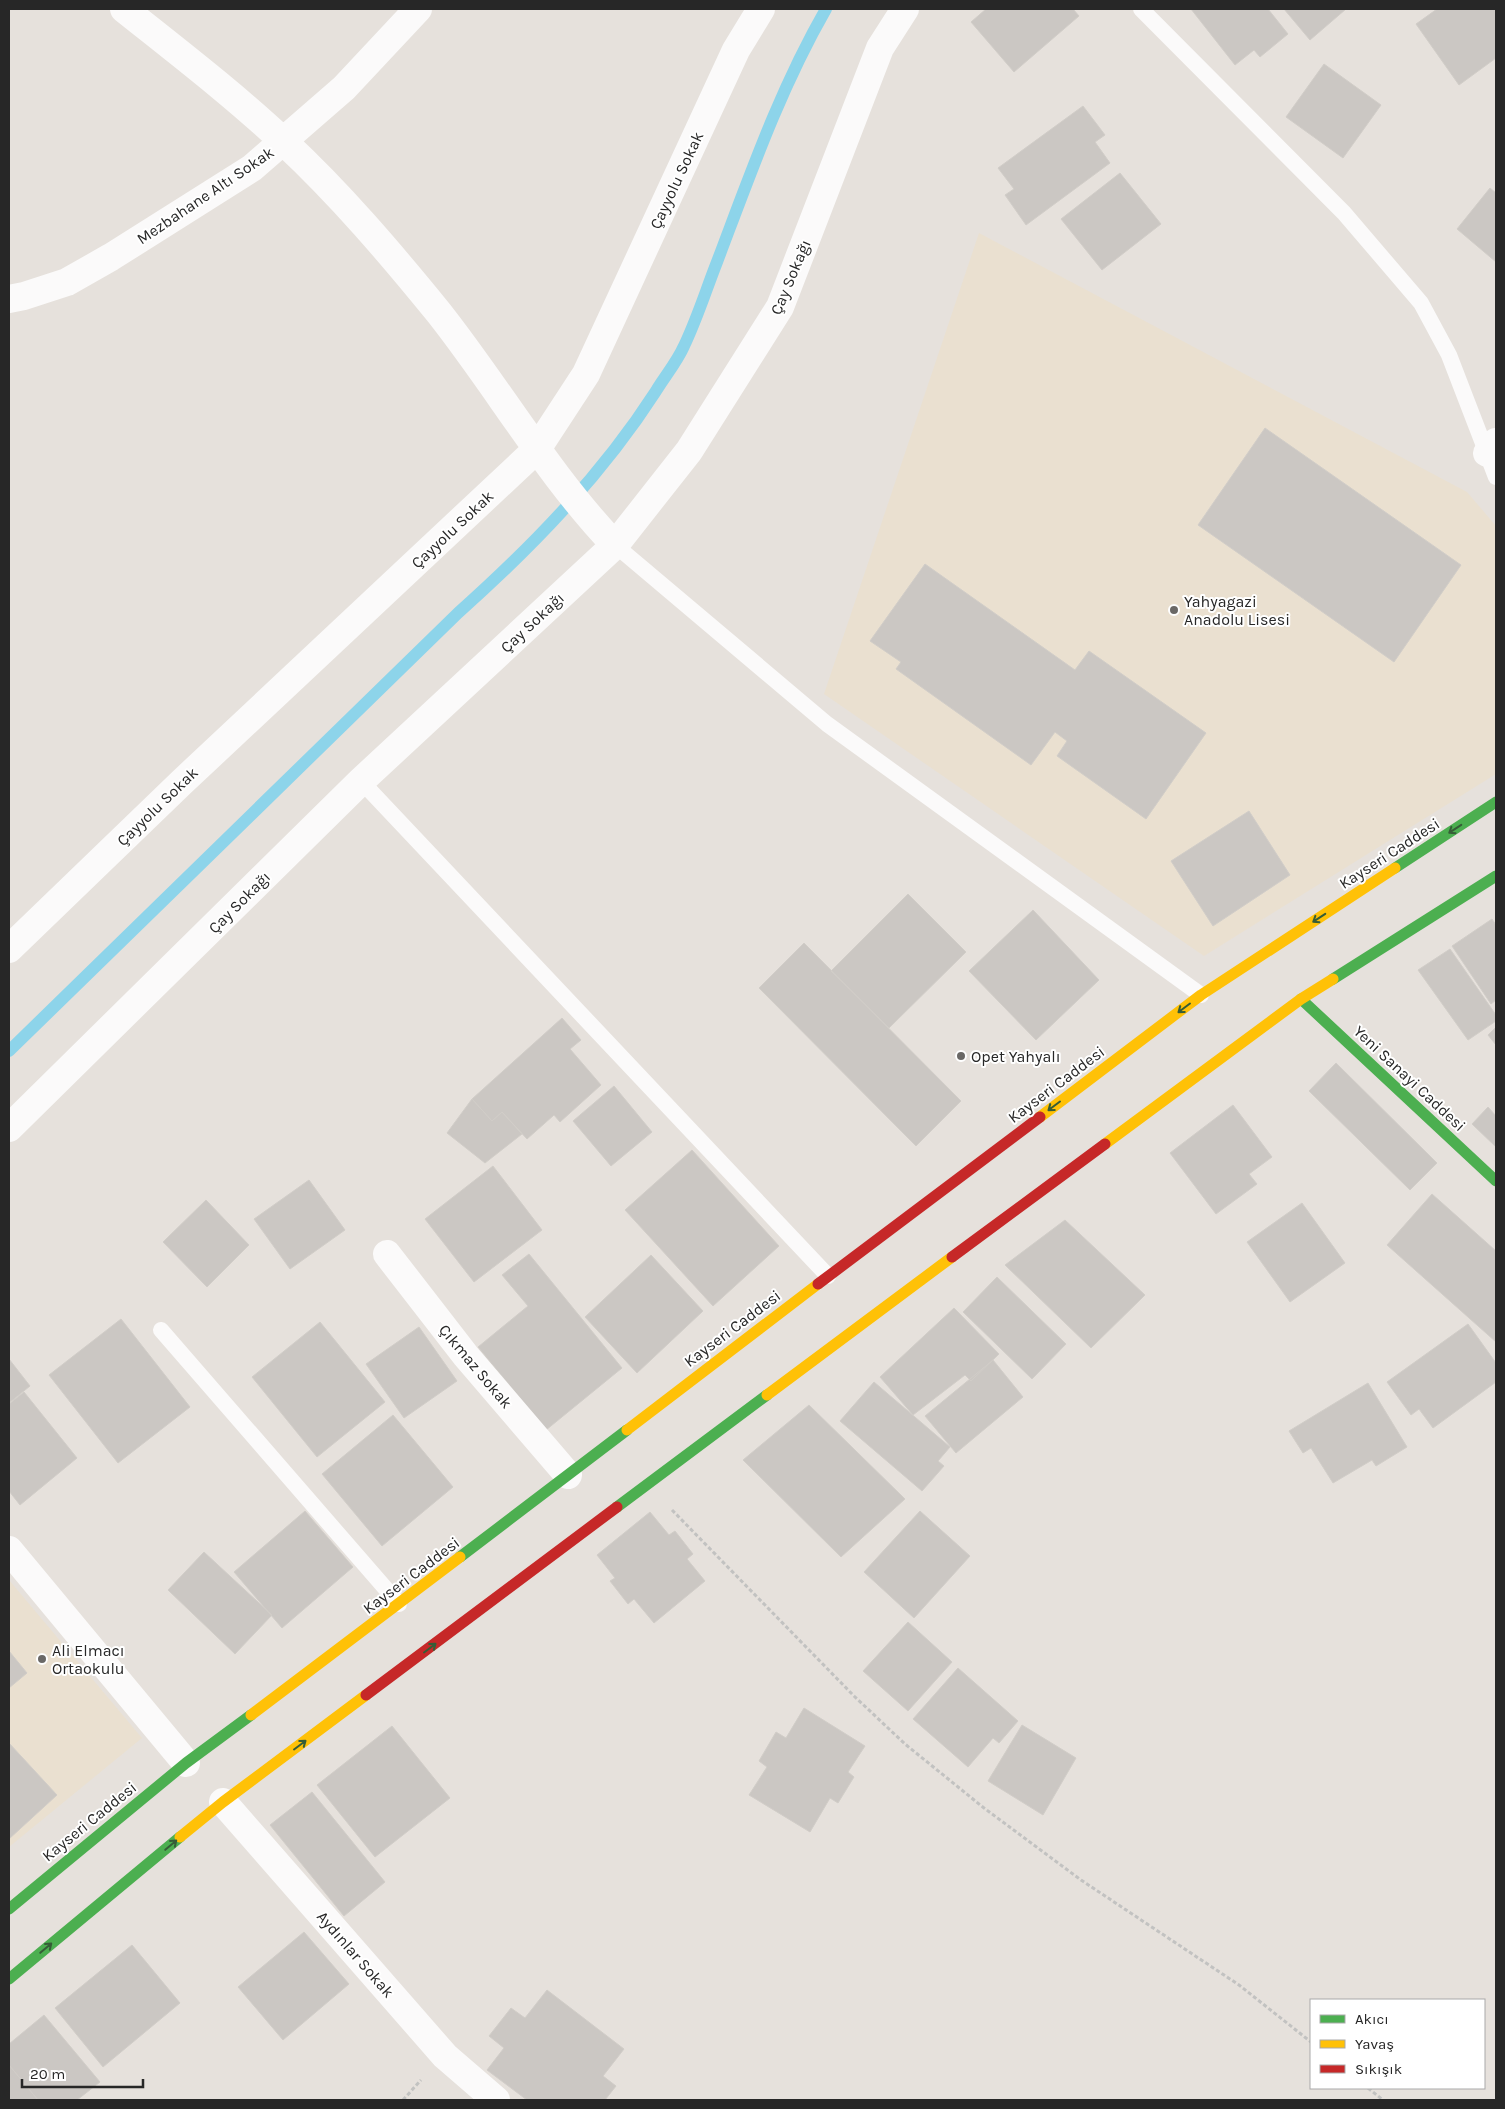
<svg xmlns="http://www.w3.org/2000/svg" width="1505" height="2109" viewBox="0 0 1505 2109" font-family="Karla,sans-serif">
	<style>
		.education { fill: #eae0d0 }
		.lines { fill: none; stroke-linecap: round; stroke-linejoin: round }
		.stream { stroke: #8dd4ea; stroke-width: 12 }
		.building { fill: #cbc7c3; stroke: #d1cdc8 }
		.path { stroke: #c2c2c1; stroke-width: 3; stroke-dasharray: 4 2.5; stroke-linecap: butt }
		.lane { stroke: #fbfafa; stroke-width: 16 }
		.street { stroke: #fbfafa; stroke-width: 28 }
		.fast { stroke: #4caf50; stroke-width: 11 }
		.slow { stroke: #ffc107; stroke-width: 11 }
		.jam { stroke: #c62828; stroke-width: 11 }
		.oneway { stroke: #365d37 }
		.poi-dot { fill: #6a6866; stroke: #fff; stroke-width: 2 }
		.labels { text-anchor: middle; stroke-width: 4; stroke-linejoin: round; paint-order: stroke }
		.street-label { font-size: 16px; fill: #272727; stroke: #fff }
		.poi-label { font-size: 16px; fill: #272727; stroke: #fff; text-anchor: start }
	</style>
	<rect width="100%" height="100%" fill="#e6e1dc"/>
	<path class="education" d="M979,233L1467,492L1496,526V774L1204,956L824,694Z
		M9,1580L142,1738L9,1847Z"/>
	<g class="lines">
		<path class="stream" d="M9,1051L458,613C532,547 602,475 656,391C665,376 677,362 684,346C697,319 706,290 717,262C750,175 780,89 826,9"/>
	</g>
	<path class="building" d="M986,9H1073L1079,16L1014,72L971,22Z
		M1191,9H1268L1288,34L1260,57L1254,50L1235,65Z
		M1284,9H1346L1310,40Z
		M1437,9H1496V58L1459,85L1416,24Z
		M1324,64L1381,105L1343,158L1286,117Z
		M1083,106L1105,135L1095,142L1110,163L1026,225L1005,195L1014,189L998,168Z
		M1120,173L1161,224L1102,270L1061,219Z
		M1490,188L1496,193V262L1457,229Z
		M1265,428L1461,565L1394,662L1198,525Z
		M925,564L1075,670L1089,651L1206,733L1146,819L1057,756L1067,741L1055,732L1031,765L896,669L901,662L870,641Z
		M1249,811L1290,875L1213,926L1171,861Z
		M908,894L966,952L889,1028L831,971Z
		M1033,910L1099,980L1036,1040L969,971Z
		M1492,919L1496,925V1000L1491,1004L1452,946Z
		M804,943L961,1101L916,1146L759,988Z
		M1450,949L1496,1015V1021L1468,1040L1418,970Z
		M562,1018L581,1040L570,1049L601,1085L560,1122L554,1115L527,1139L502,1112L492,1121L472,1099Z
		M1496,1027V1045L1488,1035Z
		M1336,1063L1437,1163L1410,1190L1309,1091Z
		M614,1086L652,1132L611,1166L573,1121Z
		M472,1099L492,1121L502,1112L522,1134L485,1163L447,1133Z
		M1233,1105L1272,1157L1249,1174L1257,1184L1216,1214L1170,1153Z
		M1488,1107L1496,1116V1147L1472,1124Z
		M692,1150L779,1246L713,1306L625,1210Z
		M493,1166L542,1230L474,1282L425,1219Z
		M309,1180L345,1230L290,1269L254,1219Z
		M1432,1194L1496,1251V1342L1387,1245Z
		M206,1200L249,1245L207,1287L163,1242Z
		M1302,1203L1345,1263L1290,1302L1247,1242Z
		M1065,1220L1145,1295L1091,1348L1005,1265Z
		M529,1254L622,1368L546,1430L478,1347L528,1306L502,1275Z
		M651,1255L703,1311L637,1373L585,1317Z
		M997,1277L1066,1344L1032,1379L963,1312Z
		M954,1308L999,1354L971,1381L965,1375L913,1415L880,1377Z
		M121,1319L190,1407L118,1463L49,1375Z
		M320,1322L385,1402L317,1457L252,1377Z
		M1468,1324L1496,1363V1382L1433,1428L1419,1409L1411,1415L1387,1382Z
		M419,1327L457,1381L404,1418L366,1364Z
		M9,1359L30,1386L9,1403Z
		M993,1360L1023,1397L956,1453L925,1416Z
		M874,1382L950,1447L938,1461L944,1466L922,1491L840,1421Z
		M1368,1383L1407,1447L1376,1466L1372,1460L1333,1483L1311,1448L1303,1453L1289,1431Z
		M24,1392L77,1458L20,1505L9,1491V1404Z
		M809,1405L905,1499L841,1557L743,1460Z
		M393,1415L453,1487L382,1546L322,1474Z
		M305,1511L353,1567L282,1628L234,1572Z
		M920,1511L970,1556L914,1618L864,1572Z
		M650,1512L669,1535L675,1531L693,1554L687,1559L705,1581L654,1623L634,1599L628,1604L610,1581L615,1578L597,1555Z
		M204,1552L272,1615L235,1654L168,1590Z
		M908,1622L952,1662L908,1711L863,1671Z
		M9,1651L27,1673L9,1688Z
		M958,1668L1018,1721L999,1743L993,1738L968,1767L913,1719Z
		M804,1708L865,1746L848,1772L854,1777L838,1803L830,1798L810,1832L749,1795L767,1767L759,1761L776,1732L786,1738Z
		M1022,1725L1076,1758L1043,1815L988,1781Z
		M392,1726L450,1798L375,1857L317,1785Z
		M9,1743L57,1795L9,1839Z
		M312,1792L385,1882L344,1916L270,1825Z
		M304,1932L349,1984L283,2040L238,1987Z
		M132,1945L180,2003L103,2067L55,2008Z
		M547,1990L624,2049L603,2076L616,2086L605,2100H527L487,2070L504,2048L489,2036L511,2008L525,2018Z
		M44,2015L100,2082L77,2100H38L9,2065V2044Z
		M9,2065L38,2100H9Z"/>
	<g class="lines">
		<path class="path" d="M672,1510L854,1696L905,1744L984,1808L1081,1880L1239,1985L1311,2042
			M1368,2088L1383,2100
			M403,2100L421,2080"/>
		<path class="lane" d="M1141,9L1344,213L1421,303L1449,355L1496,477
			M615,545L827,724L1201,995
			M361,781L828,1276
			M161,1330L399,1604"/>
		<path class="street" d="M124,9C178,52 234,95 284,142C340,194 391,254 439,313C499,389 548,475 615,545
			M9,299L24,296L67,282L111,257L252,168L344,88L418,9
			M1487,453L1496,442
			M9,949L182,782L537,449L586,374L736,50L761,9
			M9,1128L361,781L615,545L689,451L780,307L880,48L905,9
			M387,1254L466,1356L568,1475
			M9,1550L186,1763
			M223,1802L445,2056L496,2100"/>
		<path class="fast" d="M1395,868L1496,802
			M1333,979L1496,876
			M1301,999L1496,1181
			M617,1507L767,1395
			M460,1557L627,1430
			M9,1909L186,1763L251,1715
			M9,1979L180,1837"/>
		<path class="slow" d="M1040,1117L1201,995L1395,868
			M1105,1144L1301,999L1333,979
			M767,1395L952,1257
			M627,1430L818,1284
			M251,1715L460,1557
			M180,1837L223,1802L366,1695"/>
		<path class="jam" d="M952,1257L1105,1144
			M818,1284L1040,1117
			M366,1695L617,1507"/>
	</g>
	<defs><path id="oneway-shaft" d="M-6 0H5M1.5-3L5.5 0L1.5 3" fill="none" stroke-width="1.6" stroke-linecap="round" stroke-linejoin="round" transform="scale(1.25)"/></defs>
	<g class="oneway">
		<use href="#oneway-shaft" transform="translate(1455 829) rotate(147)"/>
		<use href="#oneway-shaft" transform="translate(1319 918) rotate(147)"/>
		<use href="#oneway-shaft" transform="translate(1184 1008) rotate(143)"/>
		<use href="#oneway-shaft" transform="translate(1054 1106) rotate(143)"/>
		<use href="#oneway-shaft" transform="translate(430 1648) rotate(-37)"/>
		<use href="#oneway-shaft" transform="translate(300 1745) rotate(-37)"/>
		<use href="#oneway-shaft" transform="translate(171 1845) rotate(-40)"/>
		<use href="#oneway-shaft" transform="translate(46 1948) rotate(-40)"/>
	</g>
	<g class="poi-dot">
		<circle cx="1174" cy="610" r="5"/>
		<circle cx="961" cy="1056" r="5"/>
		<circle cx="42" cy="1659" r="5"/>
	</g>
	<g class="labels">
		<g class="street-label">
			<text transform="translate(676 180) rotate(-65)" y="6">Çayyolu Sokak</text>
			<text transform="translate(205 195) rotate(-34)" y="6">Mezbahane Altı Sokak</text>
			<text transform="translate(790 277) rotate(-67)" y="6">Çay Sokağı</text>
			<text transform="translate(452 529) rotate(-43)" y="6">Çayyolu Sokak</text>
			<text transform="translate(532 622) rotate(-43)" y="6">Çay Sokağı</text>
			<text transform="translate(157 806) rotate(-44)" y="6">Çayyolu Sokak</text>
			<text transform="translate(1389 853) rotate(-33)" y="6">Kayseri Caddesi</text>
			<text transform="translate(239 902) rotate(-45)" y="6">Çay Sokağı</text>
			<text transform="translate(1410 1078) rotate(43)" y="6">Yeni Sanayi Caddesi</text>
			<text transform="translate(1056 1084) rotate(-37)" y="6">Kayseri Caddesi</text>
			<text transform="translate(732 1328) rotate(-37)" y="6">Kayseri Caddesi</text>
			<text transform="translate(476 1366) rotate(50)" y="6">Çıkmaz Sokak</text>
			<text transform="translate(411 1575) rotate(-37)" y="6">Kayseri Caddesi</text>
			<text transform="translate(89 1821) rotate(-39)" y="6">Kayseri Caddesi</text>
			<text transform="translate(356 1954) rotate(49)" y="6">Aydınlar Sokak</text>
		</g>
		<g class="poi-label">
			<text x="1184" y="607">Yahyagazi<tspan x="1184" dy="18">Anadolu Lisesi</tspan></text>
			<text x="971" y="1062">Opet Yahyalı</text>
			<text x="52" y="1656">Ali Elmacı<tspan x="52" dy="18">Ortaokulu</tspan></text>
		</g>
	</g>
	<rect width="1505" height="2109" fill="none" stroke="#272727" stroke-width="20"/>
	<rect x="1310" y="1999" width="175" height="90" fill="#ffffff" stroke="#a9a9a9"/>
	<rect x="1320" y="2015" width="25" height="8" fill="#4caf50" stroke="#a9a9a9"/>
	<text x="1355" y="2024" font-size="15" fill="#272727">Akıcı</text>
	<rect x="1320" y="2040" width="25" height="8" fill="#ffc107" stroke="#a9a9a9"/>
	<text x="1355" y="2049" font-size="15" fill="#272727">Yavaş</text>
	<rect x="1320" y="2065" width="25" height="8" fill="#c62828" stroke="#a9a9a9"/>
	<text x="1355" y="2074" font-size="15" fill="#272727">Sıkışık</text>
	<path d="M22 2079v8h121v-8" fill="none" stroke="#272727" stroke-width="2.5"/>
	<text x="30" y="2079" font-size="15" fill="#272727" stroke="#ffffff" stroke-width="4" paint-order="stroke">20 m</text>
</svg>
